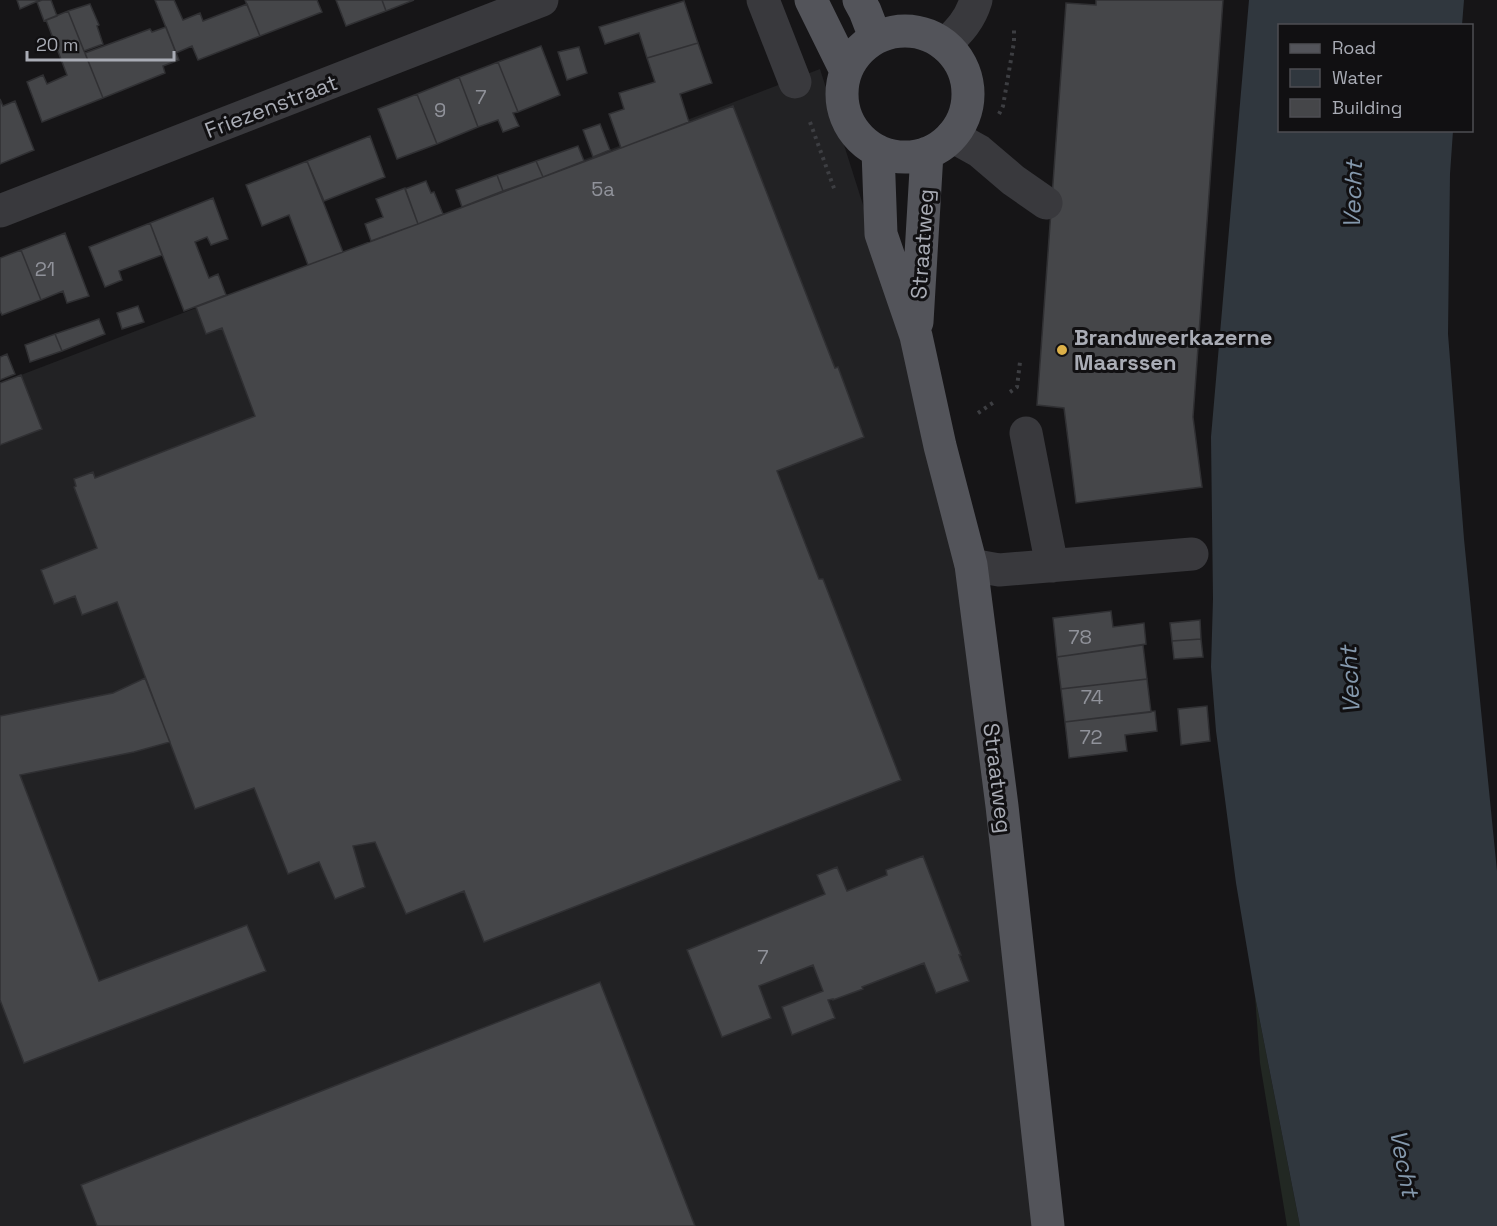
<svg xmlns="http://www.w3.org/2000/svg" width="1497" height="1226" viewBox="0 0 1497 1226" font-family="'Space Grotesk',sans-serif">
	<style>
		.built { fill: #222224 }
		.green { fill: #222823 }
		.water { fill: #30373e }
		.building { fill: #454649; stroke: #303033; stroke-width: 1.5 }
		.lines { fill: none; stroke-linecap: round; stroke-linejoin: round }
		.path { stroke: #3d3e42; stroke-width: 4; stroke-dasharray: 3 4.5; stroke-linecap: butt }
		.minor { stroke: #39393d; stroke-width: 33 }
		.major { stroke: #53545a; stroke-width: 33 }
		.poi-dot { fill: #dcb048; stroke: #111012; stroke-width: 2 }
		.labels { text-anchor: middle; stroke-width: 6; stroke-linejoin: round; paint-order: stroke }
		.number-label { font-size: 20px; fill: #90929a }
		.street-label { font-size: 22px; fill: #a9acb5; stroke: #111012 }
		.poi-label { font-size: 22px; font-weight: bold; fill: #a9acb5; stroke: #111012; text-anchor: start }
		.water-label { font-size: 24px; font-style: italic; fill: #8498ac; stroke: #111012 }
	</style>
	<rect width="100%" height="100%" fill="#161517"/>
	<path class="built" d="M820,69L902,328L969,571L1060,1226H0V383Z"/>
	<path class="green" d="M1255,996L1300,1226H1287L1260,1063Z"/>
	<path class="water" d="M1249,0H1464L1462,25L1280,26V130L1453,131L1450,174L1448,334L1464,539L1497,871V1226H1300L1255,996L1236,883L1216,731L1211,667L1213,599L1211,437Z"/>
	<path class="building" d="M17,0H38V1L20,9Z
		M42,0H51L57,16L44,21L37,2Z
		M155,0H174L183,20L200,13L203,21L247,4L260,36L198,60L192,46L176,53Z
		M245,0H317L322,12L260,36Z
		M336,0H382L386,11L346,26Z
		M382,0H414L386,11Z
		M1096,0H1223L1193,417L1202,487L1076,503L1064,408L1037,405L1066,3L1096,5Z
		M684,1L698,43L647,58L639,33L605,44L599,27Z
		M90,4L99,25L97,26L103,44L84,51L68,11Z
		M68,11L103,98L42,122L27,82L43,75L47,84L67,75L46,20Z
		M166,27L179,60L163,66L165,73L103,98L85,53L150,29L152,32Z
		M698,43L712,83L680,94L689,122L621,148L609,114L624,109L619,93L655,82L647,58Z
		M541,46L560,95L518,112L498,62Z
		M579,47L587,73L567,80L558,52Z
		M498,62L518,112L513,113L519,126L503,132L498,120L478,127L459,77Z
		M459,77L478,127L437,144L417,94Z
		M417,94L437,144L397,159L378,109Z
		M0,99L3,106L15,101L34,150L0,164Z
		M733,106L835,368L838,367L864,437L777,471L819,579H823L901,780L484,942L464,891L406,914L375,842L353,846L365,887L335,899L319,862L288,874L254,788L195,809L117,602L82,615L75,596L54,604L41,570L97,548L74,487L76,486L74,479L93,472L95,478L255,416L222,328L206,334L196,307Z
		M600,124L610,150L593,157L583,130Z
		M370,136L385,177L324,201L307,161Z
		M578,146L584,161L543,177L536,161Z
		M307,161L343,252L308,265L289,215L262,226L246,185Z
		M536,161L543,177L503,191L497,175Z
		M497,175L503,191L462,207L456,190Z
		M426,181L431,193L434,192L443,214L418,224L405,189Z
		M405,188L418,224L371,241L365,224L383,217L376,199Z
		M213,198L228,239L211,245L207,237L195,242L209,278L218,274L226,295L184,311L150,223Z
		M150,223L162,255L119,271L122,280L105,287L89,247Z
		M65,233L89,296L67,303L63,291L41,300L21,250Z
		M21,250L41,300L2,315L0,311V258Z
		M138,306L144,322L122,329L117,313Z
		M99,319L105,334L62,351L55,334Z
		M55,334L62,351L30,362L25,345Z
		M7,354L15,374L0,380V357Z
		M21,375L42,429L0,445V383Z
		M1111,611L1113,627L1144,623L1146,644L1057,657L1053,618Z
		M1200,620L1201,639L1172,641L1170,623Z
		M1201,639L1203,657L1174,659L1172,641Z
		M1143,645L1147,679L1061,689L1057,657Z
		M145,678L170,742L134,752L20,775L99,981L247,925L266,971L24,1063L0,1000V716L113,693Z
		M1147,679L1151,712L1065,722L1061,689Z
		M1207,706L1210,741L1181,745L1178,709Z
		M1155,711L1157,731L1125,735L1127,751L1069,758L1065,722Z
		M923,856L961,955H959L969,981L936,993L924,963L862,987L863,989L833,1000V999L828,1000L835,1018L792,1035L782,1007L823,991L813,965L759,986L771,1018L722,1037L687,950L825,894L817,875L837,867L847,891L887,875L886,870Z
		M600,982L695,1226H97L81,1185Z"/>
	<g class="lines">
		<path class="path" d="M999,114L1003,106L1014,42V27
			M810,122L835,191
			M1010,392L1017,387L1020,362
			M978,413L994,402"/>
		<path class="minor" d="M763,0L795,82
			M945,45C960,30 970,20 976,0
			M952,136L979,151L1013,180L1046,203
			M0,211L542,0
			M1026,433L1052,566
			M971,565L999,570L1192,554"/>
		<path class="major" d="M811,0L845,69
			M859,0L865,11L875,37
			M842 94a63 63 0 1 1 126 0a63 63 0 1 1-126 0Z
			M878,151L881,234L916,336L940,446L971,565L1002,806L1048,1226
			M917,322L927,153"/>
	</g>
	<circle class="poi-dot" cx="1062" cy="350" r="6"/>
	<g class="labels">
		<g class="number-label">
			<text x="481" y="104">7</text>
			<text x="440" y="117">9</text>
			<text x="603" y="196">5a</text>
			<text x="45" y="276">21</text>
			<text x="1080" y="644">78</text>
			<text x="1092" y="704">74</text>
			<text x="1091" y="744">72</text>
			<text x="763" y="964">7</text>
		</g>
		<g class="street-label">
			<text transform="translate(271 106) rotate(-21)" y="8">Friezenstraat</text>
			<text transform="translate(922 244) rotate(-86)" y="8">Straatweg</text>
			<text transform="translate(998 778) rotate(83)" y="8">Straatweg</text>
		</g>
		<g class="poi-label">
			<text x="1074" y="345">Brandweerkazerne<tspan x="1074" dy="25">Maarssen</tspan></text>
		</g>
		<g class="water-label">
			<text transform="translate(1353 195) rotate(-88)" y="8">Vecht</text>
			<text transform="translate(1350 680) rotate(-93)" y="8">Vecht</text>
			<text transform="translate(1404 1163) rotate(79)" y="8">Vecht</text>
		</g>
	</g>
	<rect x="1278" y="24" width="195" height="108" fill="#111012" stroke="#4e4e53" stroke-width="1.5"/>
	<rect x="1290" y="44" width="30" height="9" fill="#53545a" stroke="#4e4e53" stroke-width="1.5"/>
	<text x="1332" y="54" font-size="18" fill="#a9acb5">Road</text>
	<rect x="1290" y="69" width="30" height="18" fill="#30373e" stroke="#4e4e53" stroke-width="1.5"/>
	<text x="1332" y="84" font-size="18" fill="#a9acb5">Water</text>
	<rect x="1290" y="99" width="30" height="18" fill="#454649" stroke="#4e4e53" stroke-width="1.5"/>
	<text x="1332" y="114" font-size="18" fill="#a9acb5">Building</text>
	<path d="M27 51v9h147v-9" fill="none" stroke="#a9acb5" stroke-width="3"/>
	<text x="36" y="51" font-size="18" fill="#a9acb5" stroke="#111012" stroke-width="4.5" paint-order="stroke">20 m</text>
</svg>
